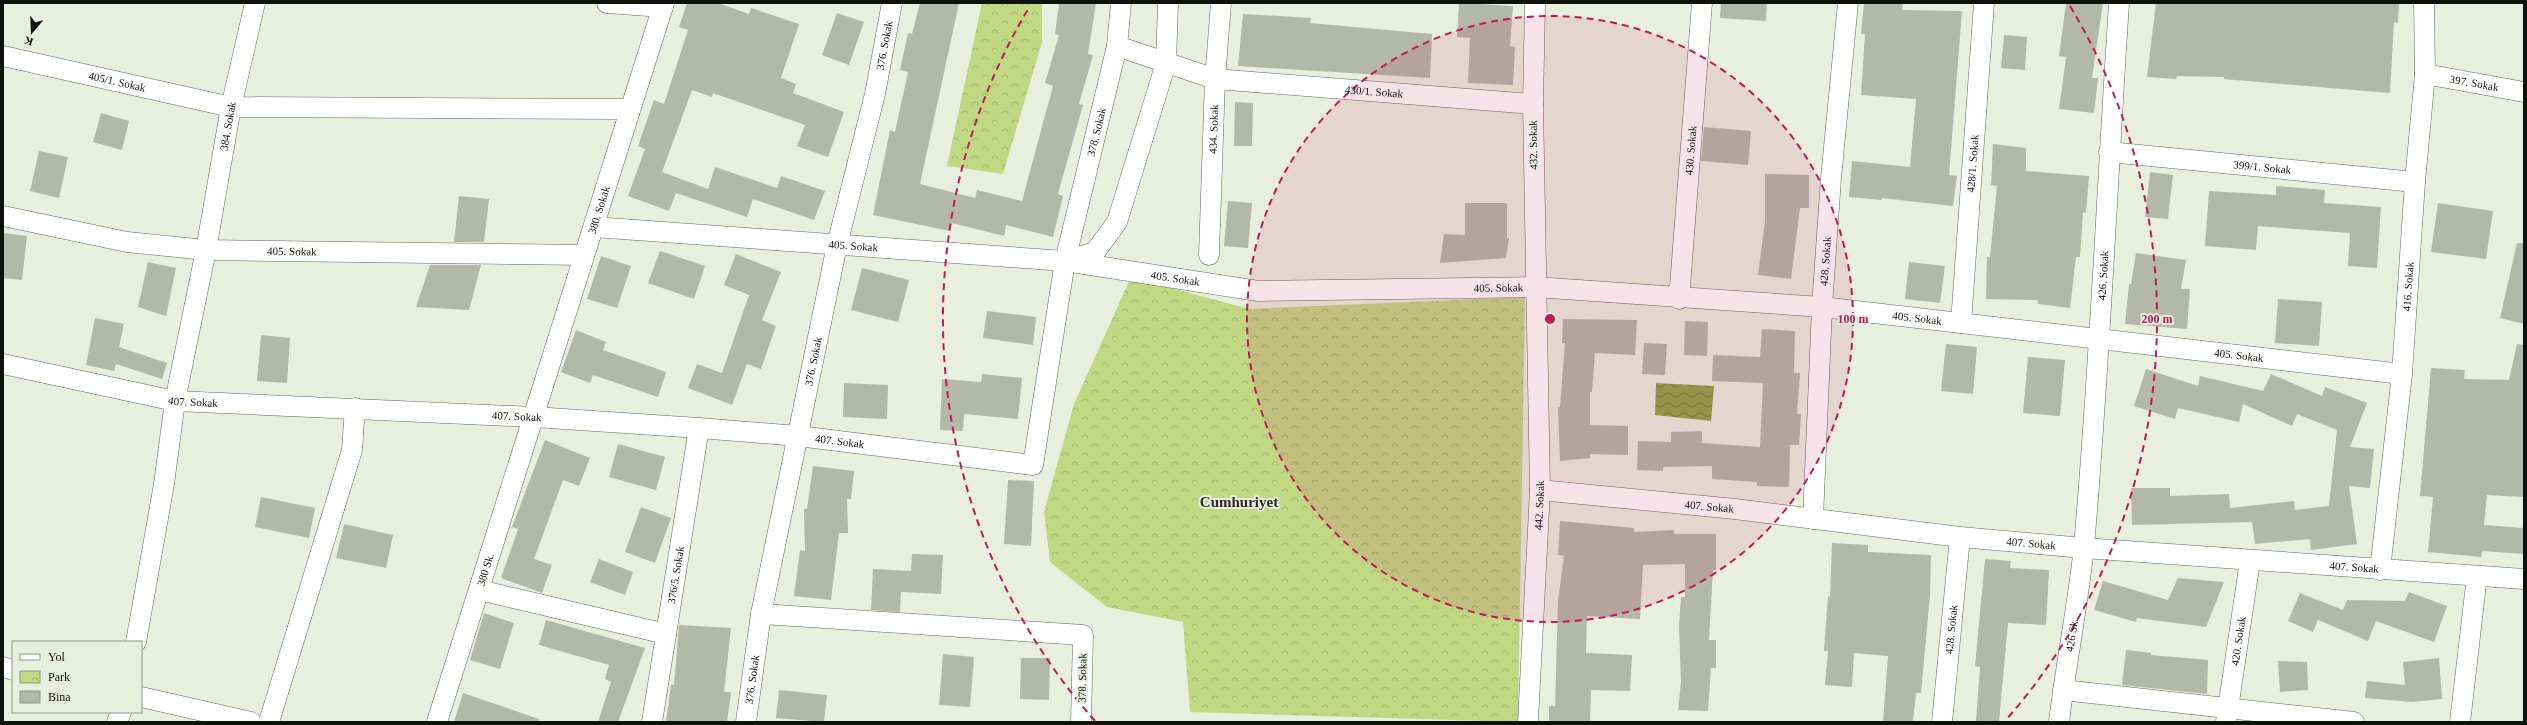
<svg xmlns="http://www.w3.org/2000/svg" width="2527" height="725" viewBox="0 0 2527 725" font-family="'Times New Roman',serif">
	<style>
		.park { fill: url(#park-crowns) }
		.water { fill: url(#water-waves) }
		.building { fill: #b3b8a8 }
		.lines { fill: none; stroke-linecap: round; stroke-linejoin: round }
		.minor-casing { stroke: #626758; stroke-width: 21 }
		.minor { stroke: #fff; stroke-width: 20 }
		.ring { fill: none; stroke: #c2185b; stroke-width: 2; stroke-dasharray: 7 5 }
		.labels { text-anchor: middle; stroke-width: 4; stroke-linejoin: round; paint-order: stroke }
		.street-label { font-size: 11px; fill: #0f110b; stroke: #e9efde }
		.district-label { font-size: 15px; font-weight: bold; fill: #292c20; stroke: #e9efde }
		.centre { fill: #c2185b; stroke: #e9efde; stroke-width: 2 }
		.ring-label { font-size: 12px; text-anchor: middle; font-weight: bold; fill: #c2185b; stroke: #e9efde; stroke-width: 4; stroke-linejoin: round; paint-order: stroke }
	</style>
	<defs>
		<pattern id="park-crowns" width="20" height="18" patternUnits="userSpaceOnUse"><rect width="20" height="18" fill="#c1d883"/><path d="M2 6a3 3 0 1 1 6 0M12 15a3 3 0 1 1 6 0" fill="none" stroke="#a5b870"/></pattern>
		<pattern id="water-waves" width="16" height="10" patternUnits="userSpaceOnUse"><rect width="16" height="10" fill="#8fa549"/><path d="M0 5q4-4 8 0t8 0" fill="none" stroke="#73853b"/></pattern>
	</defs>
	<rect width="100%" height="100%" fill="#e9efde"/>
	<path class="park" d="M982,3H1042V42L1003,174L947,166Z
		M1131,277L1249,309L1525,297L1518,722L1190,712L1183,622L1107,607L1050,562L1044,512L1074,404Z"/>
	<path class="water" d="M1656,383L1714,386L1711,421L1655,415Z"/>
	<path class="building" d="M687,3H718L749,14L751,8L799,24L781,78L796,84L793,93L844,112L828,157L797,146L805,125L713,93L712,97L692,90L662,172L708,189L715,167L777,188L781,176L825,191L814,220L753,199L747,217L676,193L669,211L628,196L645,149L638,146L654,100L664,104L688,30L679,27Z
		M920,3H959L920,184L975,198L977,190L1022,201L1053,86L1045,83L1059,35L1055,34L1059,3H1096L1088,54L1093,55L1079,104L1083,105L1058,194L1063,196L1053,237L1006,225L1004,236L952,223L950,231L873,215L890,130L895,132L908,72L900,70L908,33L912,34Z
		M1459,3L1513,6L1510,46L1515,47L1513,85L1468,83L1470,38L1457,37Z
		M1721,3H1767L1766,21L1720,18Z
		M1864,3H1903L1902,10L1962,11L1949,175L1957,176L1953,206L1882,198V200L1849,197L1852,161L1910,167L1916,99L1861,95L1865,34H1861Z
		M2066,3H2103L2092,78H2098L2094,113L2059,109L2066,57L2059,56Z
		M2156,3L2399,4L2398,23L2394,22L2390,93L2224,79V77L2177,76L2176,79L2147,77Z
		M837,13L864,22L849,65L822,55Z
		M1243,14L1311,18L1310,23L1432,34L1430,78L1238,66Z
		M2004,35L2027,37L2025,70L2001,68Z
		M1235,102L1253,103L1252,146H1234Z
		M101,113L129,121L122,150L93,142Z
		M1704,127L1751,131L1748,165L1701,161Z
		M1993,144L2026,148V171L2089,176L2086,213L2083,212L2080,257H2076L2070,308L2038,304V300L1986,299L1987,257H1990L1997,186L1991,185Z
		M39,151L68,157L59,198L30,191Z
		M2150,172L2173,175L2168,219L2145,217Z
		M1765,174L1809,175V208H1800L1791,279L1758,275L1765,221Z
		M2276,186L2325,190L2324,203L2381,207L2377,268L2348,266L2350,233L2258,226L2256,250L2205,246L2209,191L2276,195Z
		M459,196L489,199L484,242H454Z
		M1228,201L1252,203L1248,248L1224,246Z
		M1465,203H1507V238H1509L1506,258L1440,263L1444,234L1465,235Z
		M2438,203L2493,211L2486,259L2431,252Z
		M3,233L27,236L22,280L3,278Z
		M2517,243H2524V324L2500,318Z
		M660,251L705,266L694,299L648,283Z
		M2136,253L2186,260L2181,289H2190L2187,329L2125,324L2129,284H2131Z
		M736,254L781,272L762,320L776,326L761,369L747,364L732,405L688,388L697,364L722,373L749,295L724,285Z
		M601,256L631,266L617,308L587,299Z
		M148,262L176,268L166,316L138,307Z
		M1909,262L1945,266L1940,303L1905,299Z
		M430,265H481L469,310L416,307Z
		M862,268L909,280L898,322L851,310Z
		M2278,299L2322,302L2319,346L2275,343Z
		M987,311L1036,317L1033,345L983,338Z
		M95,318L124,324L119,347L167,363L162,379L116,364L114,371L86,365Z
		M1563,319L1637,320L1635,355L1595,353L1592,392H1590V425L1628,426V455L1590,454V458L1560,461L1558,407H1560L1565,343H1562Z
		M1685,321L1708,322L1707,356L1684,355Z
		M1762,329L1795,331L1794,373H1800L1797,414H1801L1799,445H1790L1789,487L1757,486V482L1712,479V466L1663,467V471L1637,470L1638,441L1671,442V432L1702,431V443L1760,447L1763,383L1712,381L1713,355L1760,357Z
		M576,330L606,342L603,350L666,372L658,397L593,375L590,383L561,372Z
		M261,335L290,338L287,383L257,381Z
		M1644,343L1667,344L1665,375L1642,374Z
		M1946,344L1977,347L1973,394L1941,391Z
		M2517,344L2524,345V497L2487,495L2484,525L2524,528V554L2482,551L2481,557L2428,552L2433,497L2420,496L2431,368L2465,370L2464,379L2509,380Z
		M2028,357L2065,360L2060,416L2023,413Z
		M2146,369L2198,386L2200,376L2263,391L2271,374L2322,396L2325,387L2367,403L2350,447L2374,449L2370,488L2349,486L2357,544L2311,550L2310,539L2255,544L2252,522L2132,525L2131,488H2170V496L2229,494L2230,508L2294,501L2295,510L2329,506L2337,430L2297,414L2292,426L2243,404L2239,422L2178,408L2175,419L2134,406Z
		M982,374L1022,378L1018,419L964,414L963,431L940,430L942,379L981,382Z
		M844,383L888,385L887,419L843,417Z
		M545,440L590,458L579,486L563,480L534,559L552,565L542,593L501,578L518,529L512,527Z
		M618,444L665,457L656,490L609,477Z
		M813,466L854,471L851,499H847L848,533H839L831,600L794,596L800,550L805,551L804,509H807Z
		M1008,480L1034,481L1031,546L1004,544Z
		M261,497L315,508L309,538L255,527Z
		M641,507L671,518L655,563L625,552Z
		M1560,521L1634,528V532L1674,530V534H1716V570H1713L1709,640H1716V668H1711L1708,711L1678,710L1681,682L1679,626L1681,597H1685V564L1643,565L1640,619L1587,616L1586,653L1632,655L1630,691L1591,690L1590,722H1549V706H1555L1558,601L1564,556L1558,555Z
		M344,524L393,535L386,568L336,558Z
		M1832,543L1868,545V552L1931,555L1930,595L1921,693H1916L1913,722H1883L1888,656L1854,653L1852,687L1825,685L1828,651H1824L1828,596L1830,597Z
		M912,554L943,555L941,594L901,592L900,612L871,610L873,569L911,571Z
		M599,559L633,572L625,595L590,582Z
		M1985,559L2011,561L2010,568L2049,570L2046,625L2008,623L1999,722H1976L1980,667L1975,666Z
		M2178,578L2224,582L2206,627L2137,618L2136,622L2094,610L2103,581L2168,600Z
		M2409,592L2447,606L2434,642L2376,621L2368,641L2318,620L2313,632L2288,621L2300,593L2343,610L2347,600L2405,601Z
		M484,613L514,623L500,669L470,660Z
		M546,620L645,648L618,722H598L611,682L605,679L609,665L539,645Z
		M679,625L731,628L724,692H731L727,722H666L671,685H674Z
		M2126,650L2151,653V655L2208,660L2207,694L2122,685Z
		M943,654L974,657L970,707L939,705Z
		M1021,658H1050L1049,700L1020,699Z
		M2439,658L2442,699L2412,702L2365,698L2367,681L2405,685L2403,662Z
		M2278,661L2307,662L2308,690L2280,692Z
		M779,690L827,695L824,722L776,718Z
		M463,693L539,719L538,722H454Z"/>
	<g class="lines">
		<g class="minor-casing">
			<g id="minor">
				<path d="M607,3L663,7"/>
				<path id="s1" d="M1117,46L1215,79L1533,104"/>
				<path id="s2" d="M3,56L231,107L629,109"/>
				<path id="s3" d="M2425,74L2524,92"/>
				<path id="s4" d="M2109,152L2415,182"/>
				<path id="s5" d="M3,216L127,242L206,250L583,255"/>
				<path id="s6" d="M594,227L1065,261L1258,291L1535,287L1822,307L2402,374"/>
				<path id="s7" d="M1209,255L1215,79L1221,3"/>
				<path d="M1069,260L1095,252L1117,222L1166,63L1168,3"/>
				<path id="s8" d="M1679,299L1702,3"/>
				<path id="s9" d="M1961,323L1984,3"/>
				<path id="s10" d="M3,364L175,401L534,417L699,428L798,436L1033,465L1065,261L1117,46L1121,3"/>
				<path id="s11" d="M1540,490L1735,509L1960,537L2084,548L2524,579"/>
				<path id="s12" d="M1813,519L1822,307L1831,178L1848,3"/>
				<path id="s13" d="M2380,570L2402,374L2415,182L2425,74L2424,3"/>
				<path d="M479,590L666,634"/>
				<path d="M761,614L1083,635L1081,722"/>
				<path id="s14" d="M136,642L164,484L175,401L206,250L231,107L255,3"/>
				<path d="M3,667L13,670"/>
				<path d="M2063,690L2354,722"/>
				<path d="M141,697L251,722"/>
				<path d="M117,722L121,712"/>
				<path d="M269,722L352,450L355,408"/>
				<path id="s15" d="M437,722L664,3"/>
				<path id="s16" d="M652,722L699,428"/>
				<path id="s17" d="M746,722L761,614L837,245L875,94L892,3"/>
				<path id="s18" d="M1528,722L1540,490L1533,104L1535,3"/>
				<path id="s19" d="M1942,722L1960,537"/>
				<path id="s20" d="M2059,722C2066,663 2078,605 2084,546C2100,365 2107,184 2119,3"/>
				<path id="s21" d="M2226,722L2250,561"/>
				<path d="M2460,722L2477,576"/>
			</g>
		</g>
		<use href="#minor" class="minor"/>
	</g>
	<circle cx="1550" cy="319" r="303" fill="#c2185b" fill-opacity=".12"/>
	<g class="ring">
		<circle cx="1550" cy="319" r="303"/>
		<path d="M1095 721A607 607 0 0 1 1030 6M2070 6A607 607 0 0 1 2005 721"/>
	</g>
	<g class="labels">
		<g class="street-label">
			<text dy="4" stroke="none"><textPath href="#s17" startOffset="691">376. Sokak</textPath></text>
			<text dy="4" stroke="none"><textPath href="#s2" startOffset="117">405/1. Sokak</textPath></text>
			<text dy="4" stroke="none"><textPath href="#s3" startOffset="50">397. Sokak</textPath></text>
			<text dy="4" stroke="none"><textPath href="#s1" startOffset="263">430/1. Sokak</textPath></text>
			<text dy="4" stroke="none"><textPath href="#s14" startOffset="524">384. Sokak</textPath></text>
			<text dy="4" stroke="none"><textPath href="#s7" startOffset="126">434. Sokak</textPath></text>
			<text dy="4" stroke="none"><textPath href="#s10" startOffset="1376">378. Sokak</textPath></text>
			<text transform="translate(1533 145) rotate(-91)" y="4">432. Sokak</text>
			<text dy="4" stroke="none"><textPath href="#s8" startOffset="149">430. Sokak</textPath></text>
			<text dy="4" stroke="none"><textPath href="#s9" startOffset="160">428/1. Sokak</textPath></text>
			<text dy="4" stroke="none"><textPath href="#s4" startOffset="154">399/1. Sokak</textPath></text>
			<text dy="4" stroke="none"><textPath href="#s15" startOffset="537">380. Sokak</textPath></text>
			<text dy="4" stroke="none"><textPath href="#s6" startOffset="260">405. Sokak</textPath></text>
			<text dy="4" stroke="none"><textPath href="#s5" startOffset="292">405. Sokak</textPath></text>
			<text dy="4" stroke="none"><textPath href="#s12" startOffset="258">428. Sokak</textPath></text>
			<text dy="4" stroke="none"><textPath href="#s20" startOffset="449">426. Sokak</textPath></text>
			<text dy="4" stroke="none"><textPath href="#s6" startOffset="584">405. Sokak</textPath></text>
			<text dy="4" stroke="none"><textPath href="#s13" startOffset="285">416. Sokak</textPath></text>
			<text dy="4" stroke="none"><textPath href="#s6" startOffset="908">405. Sokak</textPath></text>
			<text dy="4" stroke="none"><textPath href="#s6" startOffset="1328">405. Sokak</textPath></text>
			<text dy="4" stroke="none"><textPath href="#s6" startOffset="1652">405. Sokak</textPath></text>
			<text dy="4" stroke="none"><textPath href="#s17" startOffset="367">376. Sokak</textPath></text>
			<text dy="4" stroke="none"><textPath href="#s10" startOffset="194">407. Sokak</textPath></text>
			<text dy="4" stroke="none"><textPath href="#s10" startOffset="518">407. Sokak</textPath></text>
			<text dy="4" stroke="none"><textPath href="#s10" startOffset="842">407. Sokak</textPath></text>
			<text dy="4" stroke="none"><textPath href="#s18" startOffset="217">442. Sokak</textPath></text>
			<text dy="4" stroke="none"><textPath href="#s11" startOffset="170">407. Sokak</textPath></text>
			<text dy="4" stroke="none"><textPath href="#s11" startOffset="494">407. Sokak</textPath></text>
			<text dy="4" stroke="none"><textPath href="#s11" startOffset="818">407. Sokak</textPath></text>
			<text dy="4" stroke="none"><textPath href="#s15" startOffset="160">380 Sk.</textPath></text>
			<text dy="4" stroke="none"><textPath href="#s16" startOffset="149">376/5. Sokak</textPath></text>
			<text dy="4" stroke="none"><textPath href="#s19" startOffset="93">428. Sokak</textPath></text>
			<text dy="4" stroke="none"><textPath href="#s20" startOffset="88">426 Sk.</textPath></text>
			<text dy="4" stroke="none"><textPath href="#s21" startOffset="82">420. Sokak</textPath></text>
			<text transform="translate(1082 678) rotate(-89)" y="4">378. Sokak</text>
			<text dy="4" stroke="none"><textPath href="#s17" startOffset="43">376. Sokak</textPath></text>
		</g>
		<g class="district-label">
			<text x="1239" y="507">Cumhuriyet</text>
		</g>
	</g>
	<circle cx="1550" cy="319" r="6" class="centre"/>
	<g class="ring-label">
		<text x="1853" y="323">100 m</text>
		<text x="2157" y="323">200 m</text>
	</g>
	<rect width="2527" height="725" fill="none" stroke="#0f110b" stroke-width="8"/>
	<rect x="12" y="641" width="130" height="72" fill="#e9efde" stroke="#92968a"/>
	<rect x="20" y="654" width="20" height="6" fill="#ffffff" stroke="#92968a"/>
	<text x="48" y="661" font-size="12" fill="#0f110b">Yol</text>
	<rect x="20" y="671" width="20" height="12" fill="url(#park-crowns)" stroke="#92968a"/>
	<text x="48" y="681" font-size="12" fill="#0f110b">Park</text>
	<rect x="20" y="691" width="20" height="12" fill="#b3b8a8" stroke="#92968a"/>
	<text x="48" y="701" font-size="12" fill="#0f110b">Bina</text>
	<g transform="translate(32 32) rotate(199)" stroke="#e9efde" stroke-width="3" paint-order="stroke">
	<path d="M0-3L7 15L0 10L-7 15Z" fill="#0f110b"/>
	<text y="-6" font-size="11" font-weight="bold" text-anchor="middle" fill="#0f110b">K</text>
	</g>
</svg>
